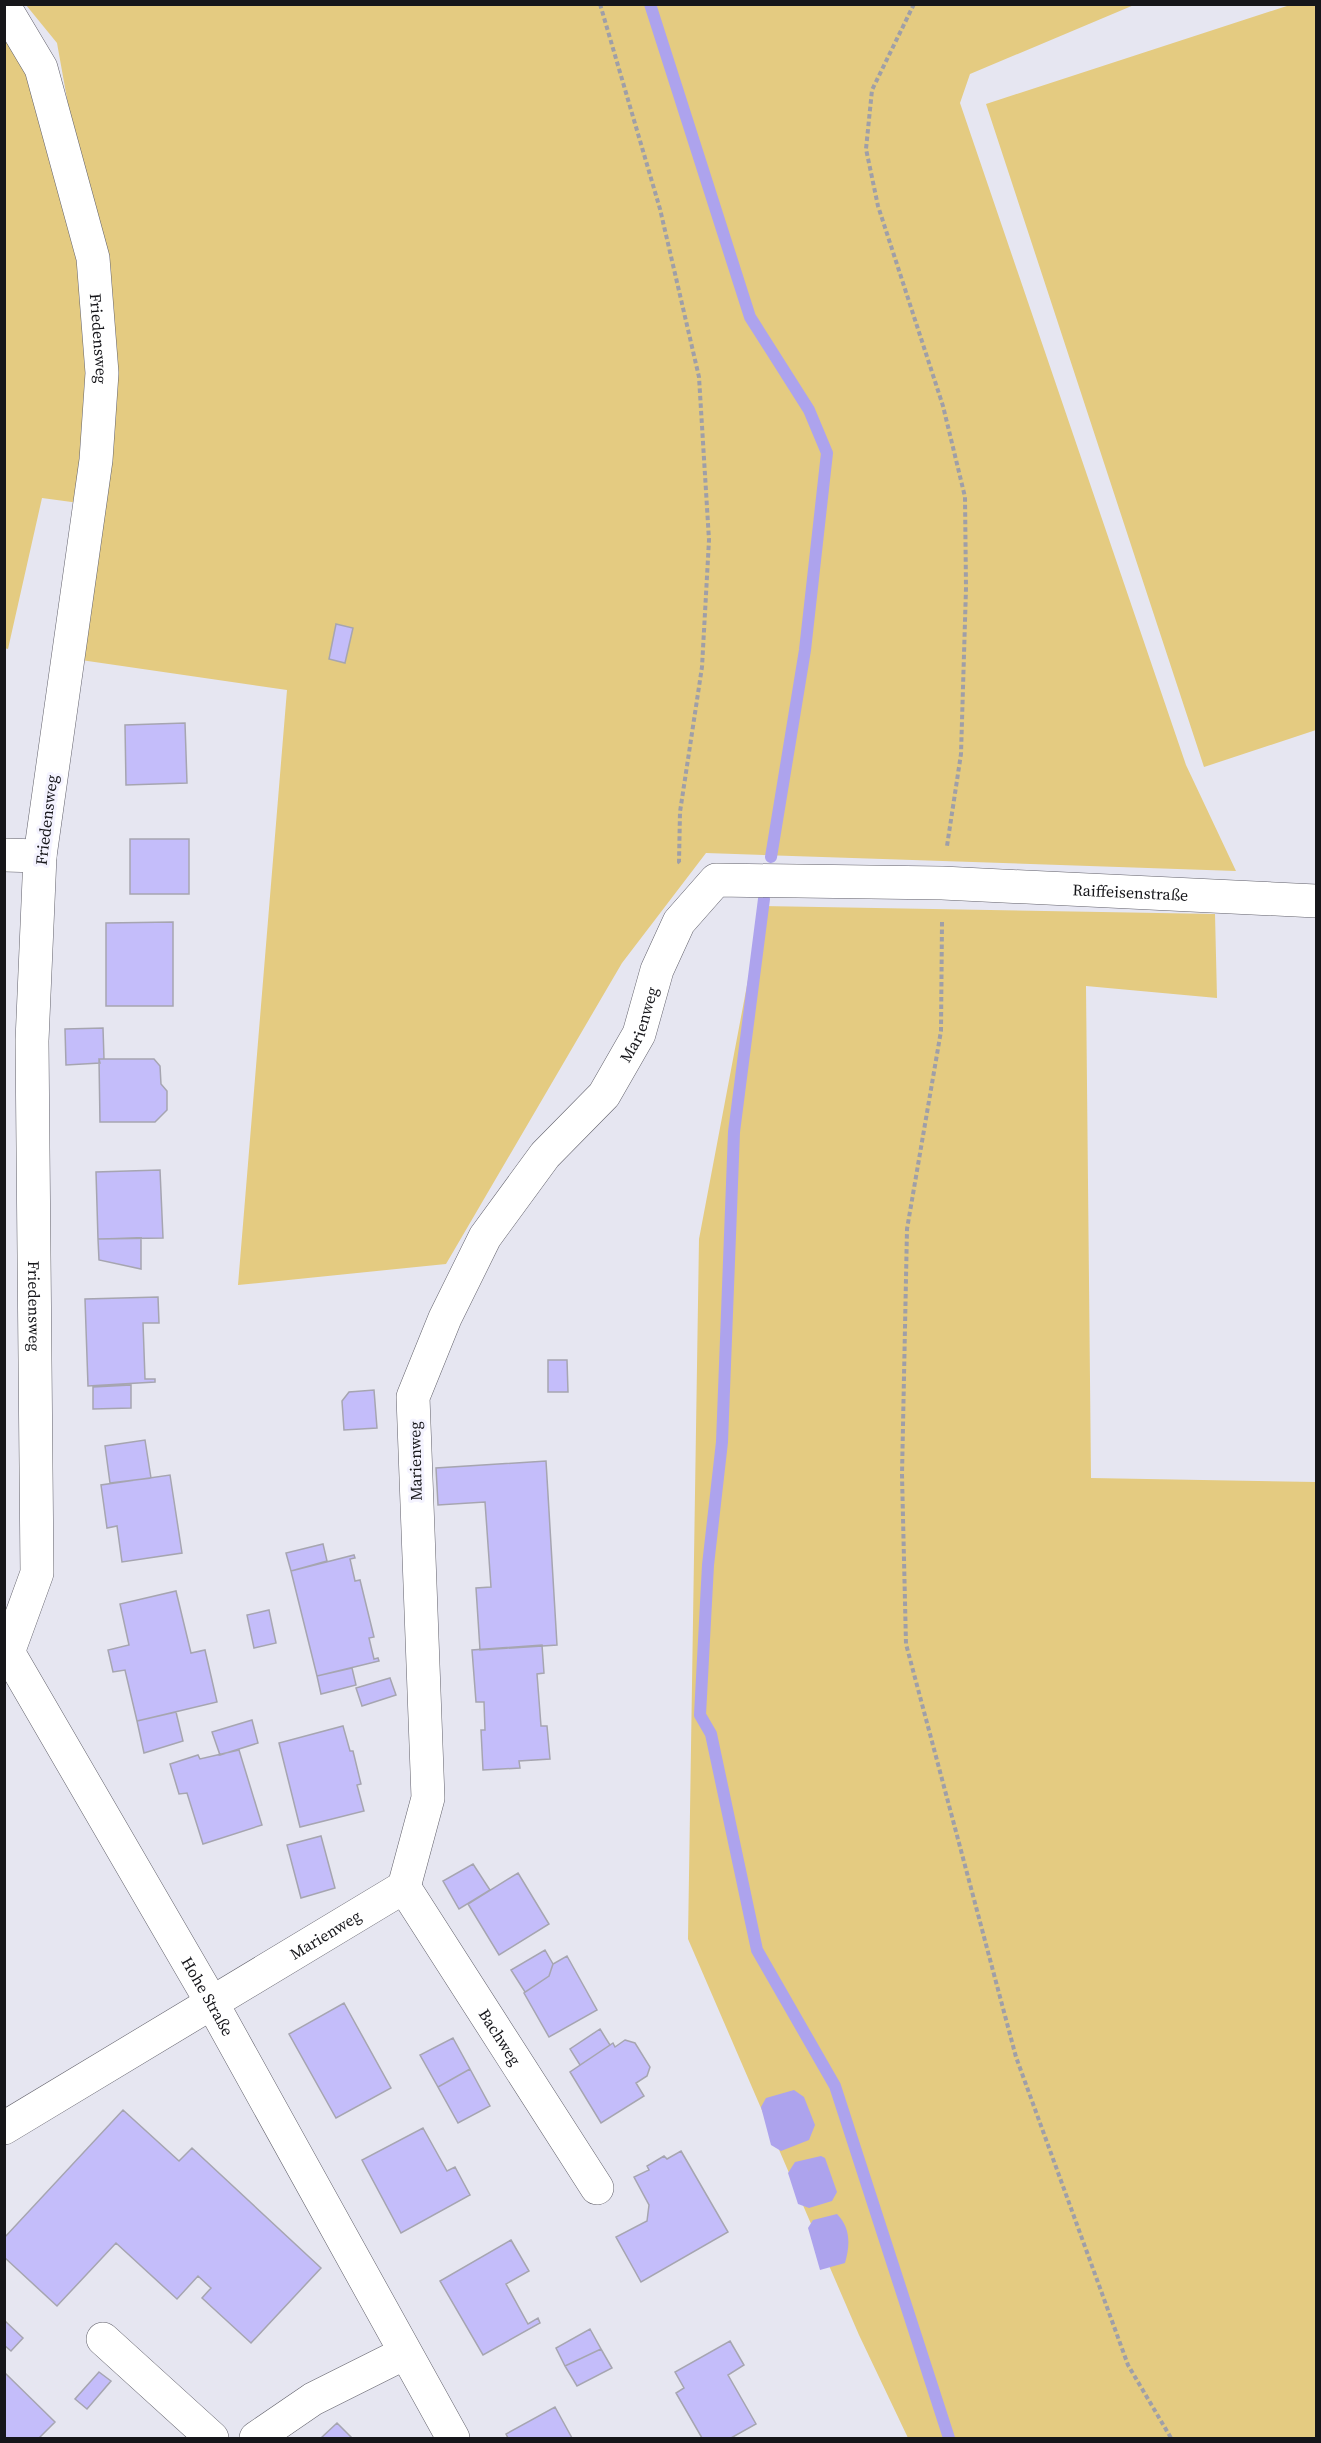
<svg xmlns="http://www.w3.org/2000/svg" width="1321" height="2443" viewBox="0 0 1321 2443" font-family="'Source Serif 4',serif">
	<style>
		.green { fill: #e4cb81 }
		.water { fill: #ada3ed }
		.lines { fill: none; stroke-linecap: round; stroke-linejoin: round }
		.stream { stroke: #ada3ed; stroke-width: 12 }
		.building { fill: #c4bdfa; stroke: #a6a5b0; stroke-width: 1.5 }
		.minor-casing { stroke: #62616b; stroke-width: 34 }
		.path { stroke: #9f9fa8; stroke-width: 4; stroke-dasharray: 4.5 3; stroke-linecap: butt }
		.minor { stroke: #fff; stroke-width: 33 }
		.labels { text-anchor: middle; stroke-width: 6; stroke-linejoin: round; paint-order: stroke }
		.street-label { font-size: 16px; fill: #16161a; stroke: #f4f3ff }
	</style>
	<rect width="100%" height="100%" fill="#e6e6f1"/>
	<path class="green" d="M26,5H1134L970,74L960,103L1186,765L1236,871L706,853L622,963L446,1264L238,1285L287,690L74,659L102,464L89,221L57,43Z
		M1290,5H1316V730L1204,767L986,104Z
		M4,24L32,75L86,260L97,373L79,503L42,498L8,649L4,648Z
		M762,906L1215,914L1217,998L1086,986L1091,1478L1316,1482V2438H908L859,2335L688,1939L699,1239Z"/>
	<path class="water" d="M794,2090L804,2097L815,2125L809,2140L781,2151L771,2145L761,2107L766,2098Z
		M821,2156L825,2158L837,2192L832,2201L809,2208L798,2204L788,2173L795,2162Z
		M837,2214C851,2228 850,2246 845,2263L820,2270L808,2228L813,2220Z"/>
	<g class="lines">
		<path class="stream" d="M650,4L750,317L809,410L827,453L805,650L771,857
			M764,899L734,1132L722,1442L708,1565L700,1715L711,1734L757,1950L835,2086L949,2438"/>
	</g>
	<path class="building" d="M336,624L353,628L345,663L329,659Z
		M185,723L187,783L126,785L125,725Z
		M130,839H189V894H130Z
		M173,922V1006H106V923Z
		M103,1028L104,1059H99L100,1063L66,1065L65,1029Z
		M99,1059H154L160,1066L161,1084L167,1091V1110L155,1122H100Z
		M160,1170L163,1238L98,1239L96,1172Z
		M141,1238V1269L99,1260L98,1239Z
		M158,1297L159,1323H143L145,1379H155V1382L88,1386L85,1299Z
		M548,1360H567L568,1392H548Z
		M131,1385V1408L93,1409V1387Z
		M374,1390L377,1428L344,1430L342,1401L349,1392Z
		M145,1440L151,1478L110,1483L105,1446Z
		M546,1461L557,1645L480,1650L476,1588L491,1587L485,1502L438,1505L436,1468Z
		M170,1475L182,1553L122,1562L117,1526L107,1528L101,1485Z
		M323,1544L327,1561L291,1571L286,1553Z
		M354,1555L355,1558L350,1559L355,1581L360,1580L374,1637L369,1638L374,1659L378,1658L379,1661L317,1676L291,1571Z
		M176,1591L191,1653L205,1650L217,1702L137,1721L125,1670L113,1672L108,1650L129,1645L120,1604Z
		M269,1610L276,1643L254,1648L247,1615Z
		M542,1645L544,1673L537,1674L541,1726H547L550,1759L519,1761L520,1768L483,1770L481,1730H485L484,1702H476L472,1650Z
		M352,1668L356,1685L321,1694L317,1676Z
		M390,1678L396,1695L362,1706L356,1688Z
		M176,1712L183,1741L144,1753L137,1721Z
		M252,1720L258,1743L220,1755L212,1732Z
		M343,1726L350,1751H353L361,1784L357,1785L364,1811L300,1827L279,1743Z
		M239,1750L262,1825L203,1844L187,1793L179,1794L170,1764L198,1755L200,1759Z
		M321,1836L335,1888L301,1898L287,1845Z
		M473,1864L490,1890L459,1909L443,1881Z
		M518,1873L549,1924L499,1955L468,1904Z
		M545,1950L553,1964L549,1976L525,1992L511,1970Z
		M567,1956L597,2010L549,2037L524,1993L549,1976L553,1964Z
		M344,2003L391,2088L336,2118L289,2034Z
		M600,2029L610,2045L580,2065L570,2049Z
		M453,2038L470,2069L438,2087L420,2055Z
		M625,2040L635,2043L650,2067L647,2076L636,2083L644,2096L601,2123L570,2072L613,2043L615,2047Z
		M470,2069L490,2106L458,2123L438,2087Z
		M123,2110L179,2161L192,2148L321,2268L251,2343L202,2298L211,2288L198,2276L177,2299L116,2243L57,2306L4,2257V2238Z
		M423,2128L447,2171L455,2167L470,2195L401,2233L362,2160Z
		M681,2151L728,2232L641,2282L616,2237L647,2221L649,2205L634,2177L649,2170L647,2166L664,2156L667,2159Z
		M511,2240L529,2271L506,2284L528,2324L538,2318L540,2323L483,2355L440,2281Z
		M4,2320L23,2338L11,2351L4,2345Z
		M590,2329L601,2349L565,2366L556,2348Z
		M730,2341L744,2365L728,2375L756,2424L731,2438H702L676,2393L684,2388L675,2372Z
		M601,2349L612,2368L577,2386L565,2366Z
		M4,2372L55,2422L39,2438H4Z
		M99,2372L111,2381L87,2409L75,2399Z
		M555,2407L572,2438H508L506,2434Z
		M337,2423L352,2438H321Z"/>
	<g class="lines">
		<g class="minor-casing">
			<g id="minor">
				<path id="s1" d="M4,6L41,68L93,258L102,373L96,460L40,856L32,1041L37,1573L9,1650"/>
				<path d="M4,855L40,856"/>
				<path id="s2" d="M4,1645L212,2003L453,2438"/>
				<path id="s3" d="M404,1887L597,2188"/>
				<path id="s4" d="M4,2128L404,1887L428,1798L413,1397L445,1318L485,1237L545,1155L604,1095L639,1034L657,970L679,922L716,880L942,883L1316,901"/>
				<path d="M103,2339L212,2438"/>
				<path d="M256,2438L313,2399L405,2353"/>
			</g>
		</g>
		<path class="path" d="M600,4L660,209L699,377L709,540L702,667L680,812L679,862L680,863
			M914,4L872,90L866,149L878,206L943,406L965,497L966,588L961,754L947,846
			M942,922L941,1031L907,1229L902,1475L906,1644L1016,2057L1128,2365L1171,2438"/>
		<use href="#minor" class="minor"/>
	</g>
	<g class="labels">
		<g class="street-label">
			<text dy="6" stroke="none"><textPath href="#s1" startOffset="350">Friedensweg</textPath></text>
			<text transform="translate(46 820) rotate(-83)" y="6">Friedensweg</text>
			<text dy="6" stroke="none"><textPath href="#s4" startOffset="1982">Raiffeisenstraße</textPath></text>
			<text dy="6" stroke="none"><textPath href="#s4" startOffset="1401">Marienweg</textPath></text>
			<text dy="6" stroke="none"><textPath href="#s1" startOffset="1322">Friedensweg</textPath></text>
			<text transform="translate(415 1461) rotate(-91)" y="6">Marienweg</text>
			<text dy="6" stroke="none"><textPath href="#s4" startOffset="375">Marienweg</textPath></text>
			<text dy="6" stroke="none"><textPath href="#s2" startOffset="406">Hohe Straße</textPath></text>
			<text dy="6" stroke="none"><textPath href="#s3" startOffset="178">Bachweg</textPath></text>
		</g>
	</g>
	<rect width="1321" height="2443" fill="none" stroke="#16161a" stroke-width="12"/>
</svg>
